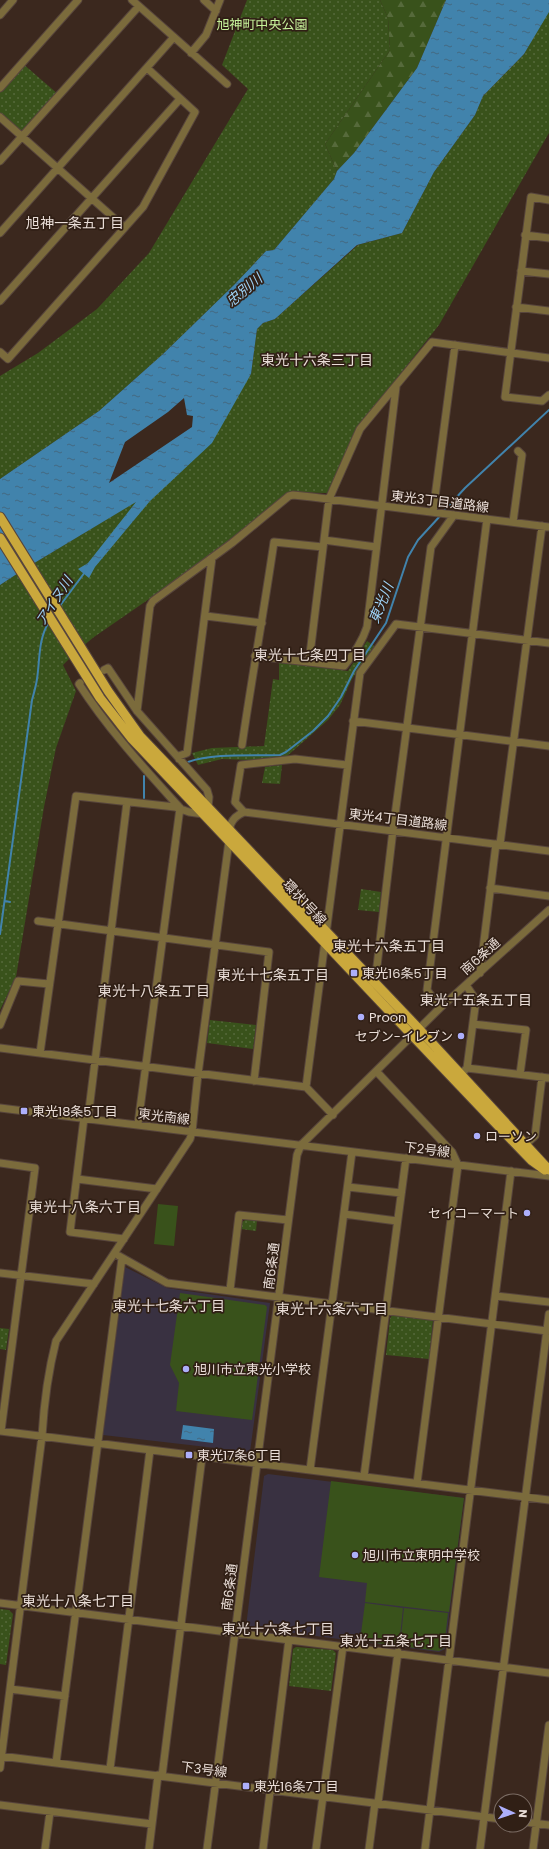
<svg xmlns="http://www.w3.org/2000/svg" width="549" height="1849" viewBox="0 0 549 1849" font-family="Poppins,'Noto Sans JP',sans-serif">
	<style>
		.education { fill: #393141 }
		.grass { fill: url(#grass-dots) }
		.forest { fill: url(#forest-firs) }
		.garden { fill: #39521b }
		.water { fill: url(#water-ripples); fill-rule: evenodd }
		.lines { fill: none; stroke-linecap: round; stroke-linejoin: round }
		.stream { stroke: #4183ac; stroke-width: 2 }
		.minor-casing { stroke: #57453c; stroke-width: 9 }
		.major-casing { stroke: #57453c; stroke-width: 11 }
		.minor { stroke: #7b6b3c; stroke-width: 7 }
		.major { stroke: #caa83c; stroke-width: 9 }
		.poi-dot { fill: #adaffb; stroke: #301f15; stroke-width: 1.5 }
		.labels { text-anchor: middle; stroke-width: 3.5; stroke-linejoin: round; paint-order: stroke }
		.park-label { font-size: 13px; fill: #c7f39b; stroke: #301f15 }
		.street-label { font-size: 13px; fill: #eaded8; stroke: #301f15 }
		.poi-label { font-size: 13px; fill: #eaded8; stroke: #301f15; text-anchor: start }
		.neighbourhood-label { font-size: 14px; fill: #eaded8; stroke: #301f15 }
		.water-label { font-size: 14px; font-style: italic; fill: #9ed2f6; stroke: #301f15 }
	</style>
	<defs>
		<pattern id="grass-dots" width="8" height="8" patternUnits="userSpaceOnUse"><rect width="8" height="8" fill="#39521b"/><path d="M2 2h.1M6 6h.1" fill="none" stroke="#566a3b" stroke-width="1.8" stroke-linecap="round"/></pattern>
		<pattern id="forest-firs" width="22" height="20" patternUnits="userSpaceOnUse"><rect width="22" height="20" fill="#39521b"/><path d="M5 1l3.5 6h-7zM16 11l3.5 6h-7z" fill="#566a3b"/></pattern>
		<pattern id="water-ripples" width="26" height="14" patternUnits="userSpaceOnUse"><rect width="26" height="14" fill="#4183ac"/><path d="M2 4q2-2 4 0t4 0M15 11q2-2 4 0t4 0" fill="none" stroke="#436981"/></pattern>
	</defs>
	<rect width="100%" height="100%" fill="#3b281e"/>
	<path class="education" d="M125,1267L167,1288L270,1303L250,1452L103,1435Z
		M268,1474L464,1498L445,1649L439,1652L246,1627L264,1476Z"/>
	<path class="grass" d="M247,0H380L388,18L390,50L325,144L337,171L334,179L274,250L266,251L235,284L163,354L99,411L0,479V376L38,353L97,309L149,253L248,89L222,65Z
		M549,10V133L439,325L358,427L327,493L291,492L210,557L94,637L77,651L63,665L76,691L56,748L44,807L16,977L0,1010V585L26,568L137,501L251,374L257,329L263,323L275,319L358,245L402,233L434,172L475,115L483,96L524,54Z
		M22,63L59,95L22,137L0,117V88Z
		M367,641L374,646L352,679L340,705L328,720L286,757L250,760L222,759L198,765L192,753L212,748L264,746L273,679L279,680V662L348,671Z
		M282,765L280,784L262,783L265,767Z
		M361,889L381,892L379,912L358,910Z
		M210,1020L256,1025L253,1049L207,1043Z
		M247,1219L257,1220L256,1231L241,1229L242,1222Z
		M392,1315L433,1320L429,1359L386,1355L390,1319Z
		M0,1328L9,1329L6,1350L0,1349Z
		M0,1609L9,1610L13,1614L6,1665L0,1664Z
		M296,1647L333,1650L336,1653L331,1691L289,1686L293,1649Z"/>
	<path class="forest" d="M380,0H446L417,68L354,153L337,171L325,144L390,50L388,18Z"/>
	<path class="garden" d="M158,1204L178,1206L174,1246L154,1244Z
		M180,1293L265,1305L267,1307L252,1420L176,1411L179,1383L170,1365Z
		M331,1481L464,1498L449,1612L365,1602L367,1583L319,1577Z
		M365,1603L403,1608L399,1646L360,1641Z
		M404,1608L448,1613L444,1648L439,1651L400,1646Z"/>
	<path class="water" d="M446,0H549V12L524,54L483,96L475,115L434,172L402,233L357,245L275,319L263,323L257,329L251,374L212,443L150,501L95,567L89,578L78,569L88,563L136,502L26,568L0,585V479L99,411L163,354L235,284L266,251L274,250L334,179L337,171L354,153L417,68ZM184,398L187,415L193,416L192,427L109,483L125,442L168,412Z
		M183,1425L214,1429L213,1443L181,1439Z"/>
	<g class="lines">
		<path class="stream" d="M443,512L465,488L549,410
			M59,607L85,572
			M188,762C213,753 252,756 280,755L286,752L313,731L328,716L341,697L354,671L386,623L408,557L418,540L441,515
			M144,798V776
			M5,901L10,902
			M0,934L32,700C34,693 36,686 37,679C40,660 38,639 49,622"/>
		<g class="minor-casing">
			<path id="minor" d="M132,0L227,84
				M204,0L216,11
				M0,15L13,0
				M191,53L206,35L220,0
				M0,88L78,0
				M0,117L124,227
				M0,161L139,6
				M549,200L531,197L505,397L542,401L549,395
				M0,233L174,37
				M525,235L549,238
				M521,271L549,274
				M0,301L180,99
				M516,307L549,311
				M0,352L8,359L143,207L195,112L147,68
				M433,512L455,345
				M513,522L522,455L518,451
				M324,540L376,547
				M206,616L262,623
				M255,656L344,666C354,654 362,642 367,627L396,387
				M309,662L329,499L360,429L432,342L549,358
				M104,670L108,668L137,711L207,790L209,797L208,808
				M80,683L79,684C108,729 144,768 180,808
				M137,711L150,606L153,601L232,543L289,496L293,495L312,497L549,527
				M353,721L549,746
				M242,745C252,677 264,610 274,542L323,547
				M179,759V756L187,753L212,558
				M244,812L235,802L241,765L295,759L347,765
				M500,844L542,526
				M490,888L549,896
				M38,921L269,952L254,1081
				M480,973L496,844
				M373,985L375,983L393,830L431,547L454,515
				M440,1008L427,990L487,519
				M473,1024L526,1030L520,1074
				M0,1025L18,981L49,984
				M0,1048L306,1087L333,1115
				M40,1053L76,796L175,807L189,812L203,814
				M467,1068L549,1078
				M377,1072L452,1152L458,1165L417,1483
				M457,1078L467,1068L476,1000L466,985
				M306,1087L360,673L396,624L549,643
				M0,1108L549,1176
				M84,1118L70,1232L124,1239
				M88,1118L127,802
				M138,1124L180,808
				M526,1144L535,1136L542,1077
				M0,1163L35,1168L1,1431
				M77,1179L157,1189
				M348,1187L401,1193
				M344,1214L397,1221
				M119,1256L167,1283L547,1331
				M0,1273L94,1284
				M230,1290L239,1215L288,1220
				M496,1296L549,1302
				M0,1431L549,1500
				M310,1470L352,1152
				M364,1476L406,1158
				M0,1603L549,1673
				M10,1689L65,1696
				M0,1756L501,1819
				M56,1763L122,1258
				M0,1768L42,1436C44,1403 48,1372 56,1341L190,1139L192,1132L198,1074L229,841C228,828 230,818 244,812L549,851
				M110,1769L150,1450
				M162,1776L202,1457
				M378,1803L398,1652
				M0,1805L152,1824
				M525,1822L549,1825
				M45,1849L50,1812
				M149,1849L158,1775
				M207,1849L297,1155L301,1145L440,1008L549,910
				M263,1849L289,1639
				M316,1849L343,1646
				M369,1849L375,1803
				M425,1849L511,1171
				M480,1849L549,1314
				M533,1849L549,1725"/>
		</g>
		<g class="major-casing">
			<path id="major" d="M0,517L108,691L140,736L419,1029L549,1170
				M0,538L100,698L132,739C266,879 397,1021 531,1160L545,1170"/>
		</g>
		<use href="#minor" class="minor"/>
		<use href="#major" class="major"/>
	</g>
	<g class="poi-dot">
		<rect x="350" y="969" width="8" height="8" rx="2"/>
		<circle cx="361" cy="1017" r="4"/>
		<circle cx="461" cy="1036" r="4"/>
		<rect x="20" y="1107" width="8" height="8" rx="2"/>
		<circle cx="477" cy="1136" r="4"/>
		<circle cx="527" cy="1213" r="4"/>
		<circle cx="186" cy="1369" r="4"/>
		<rect x="185" y="1451" width="8" height="8" rx="2"/>
		<circle cx="355" cy="1555" r="4"/>
		<rect x="242" y="1782" width="8" height="8" rx="2"/>
	</g>
	<g class="labels">
		<g class="park-label">
			<text x="262" y="29">旭神町中央公園</text>
		</g>
		<g class="street-label">
			<text transform="translate(440 501) rotate(7)" y="5">東光3丁目道路線</text>
			<text transform="translate(398 819) rotate(7)" y="5">東光4丁目道路線</text>
			<text transform="translate(305 902) rotate(47)" y="5">環状1号線</text>
			<text transform="translate(480 956) rotate(-42)" y="5">南6条通</text>
			<text transform="translate(164 1116) rotate(7)" y="5">東光南線</text>
			<text transform="translate(427 1149) rotate(7)" y="5">下2号線</text>
			<text transform="translate(271 1266) rotate(-83)" y="5">南6条通</text>
			<text transform="translate(229 1587) rotate(-83)" y="5">南6条通</text>
			<text transform="translate(204 1769) rotate(7)" y="5">下3号線</text>
		</g>
		<g class="poi-label">
			<text x="362" y="978">東光16条5丁目</text>
			<text x="369" y="1022">Proon</text>
			<text x="453" y="1041" text-anchor="end">セブン-イレブン</text>
			<text x="32" y="1116">東光18条5丁目</text>
			<text x="485" y="1141">ローソン</text>
			<text x="519" y="1218" text-anchor="end">セイコーマート</text>
			<text x="194" y="1374">旭川市立東光小学校</text>
			<text x="197" y="1460">東光17条6丁目</text>
			<text x="363" y="1560">旭川市立東明中学校</text>
			<text x="254" y="1791">東光16条7丁目</text>
		</g>
		<g class="neighbourhood-label">
			<text x="75" y="228">旭神一条五丁目</text>
			<text x="317" y="365">東光十六条三丁目</text>
			<text x="310" y="660">東光十七条四丁目</text>
			<text x="389" y="951">東光十六条五丁目</text>
			<text x="273" y="980">東光十七条五丁目</text>
			<text x="154" y="996">東光十八条五丁目</text>
			<text x="476" y="1005">東光十五条五丁目</text>
			<text x="85" y="1212">東光十八条六丁目</text>
			<text x="169" y="1311">東光十七条六丁目</text>
			<text x="332" y="1314">東光十六条六丁目</text>
			<text x="78" y="1606">東光十八条七丁目</text>
			<text x="278" y="1634">東光十六条七丁目</text>
			<text x="396" y="1646">東光十五条七丁目</text>
		</g>
		<g class="water-label">
			<text transform="translate(244 290) rotate(-40)" y="5">忠別川</text>
			<text transform="translate(54 601) rotate(-57)" y="5">アイヌ川</text>
			<text transform="translate(381 603) rotate(-68)" y="5">東光川</text>
		</g>
	</g>
	<g transform="translate(513 1813) rotate(93)"><circle r="19" fill="#301f15" stroke="#7a6b63"/>
	<path d="M0-3L7 15L0 10L-7 15Z" fill="#adaffb"/>
	<text y="-6" font-size="11" font-weight="bold" text-anchor="middle" fill="#eaded8">N</text>
	</g>
</svg>
